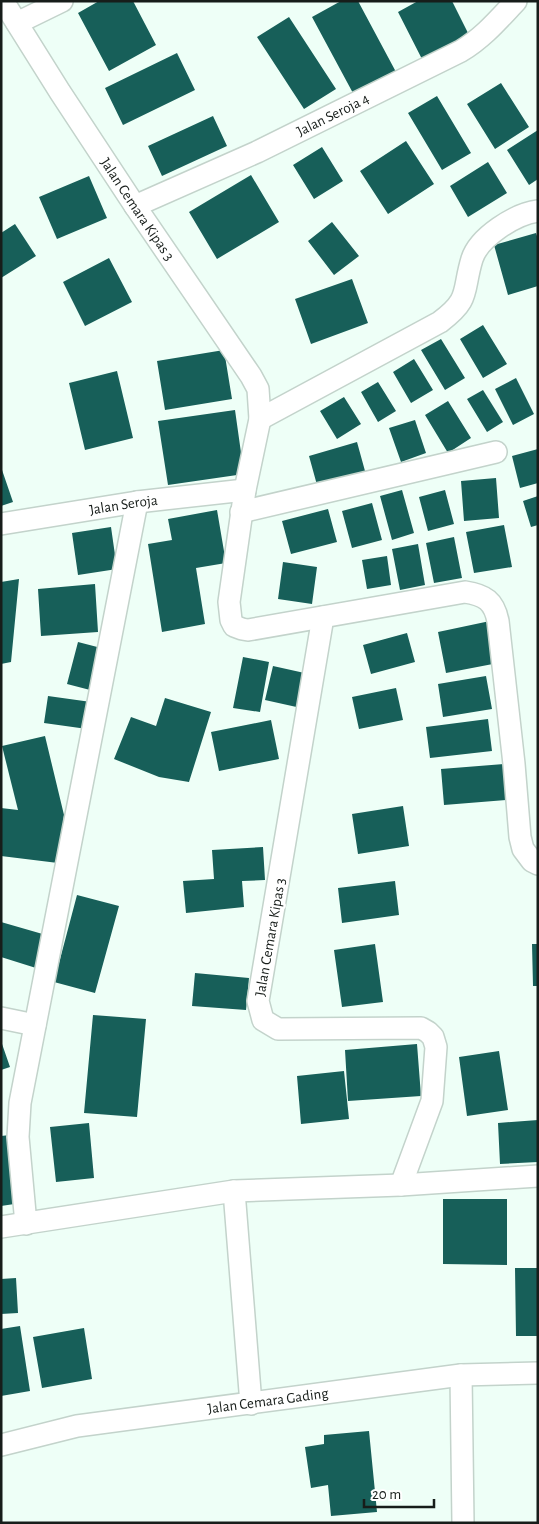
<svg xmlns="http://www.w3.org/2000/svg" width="539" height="1524" viewBox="0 0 539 1524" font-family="'Alegreya Sans',sans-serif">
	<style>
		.building { fill: #175f59 }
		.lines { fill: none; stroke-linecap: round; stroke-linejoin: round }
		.street-casing { stroke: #c3d3cb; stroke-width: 24 }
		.street { stroke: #fff; stroke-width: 21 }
		.labels { text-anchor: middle; stroke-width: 5; stroke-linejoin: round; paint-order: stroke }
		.street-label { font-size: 15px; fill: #171d1a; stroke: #fff }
	</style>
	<rect width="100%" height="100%" fill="#eefff7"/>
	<path class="building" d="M99,1H133L156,45L109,71L78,13Z
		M341,1H358L396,72L354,95L312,17Z
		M418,1H452L471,39L424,63L398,12Z
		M289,17L336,89L304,109L257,37Z
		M177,53L195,90L123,125L105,88Z
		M501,83L529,127L495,149L467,104Z
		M437,96L471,153L442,170L408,113Z
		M213,116L227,146L162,176L148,146Z
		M538,130V179L529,185L507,150Z
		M406,141L434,184L388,214L360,171Z
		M322,147L343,181L314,199L293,165Z
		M488,162L507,193L468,217L450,186Z
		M251,175L279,222L217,259L189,212Z
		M89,176L107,218L57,239L39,197Z
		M332,222L359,256L334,275L308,241Z
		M15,224L36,256L1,278V233Z
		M536,233L538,239V286L508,295L494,245Z
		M109,258L132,302L85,326L63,282Z
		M352,279L368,323L311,344L295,299Z
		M483,325L507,364L483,378L460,339Z
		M441,339L465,378L445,390L421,350Z
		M224,350L232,399L165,410L157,361Z
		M414,359L433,390L411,403L393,372Z
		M117,371L133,438L85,450L69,383Z
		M516,378L534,414L513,425L495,389Z
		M378,382L396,411L378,422L361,392Z
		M483,390L503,422L487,432L467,399Z
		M344,397L361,424L337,439L320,411Z
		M448,401L471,438L448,453L425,415Z
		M235,410L244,474L168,485L158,421Z
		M415,420L426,453L401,462L389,428Z
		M357,442L365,471L317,485L309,456Z
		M538,449V483L520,488L512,456Z
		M1,467L13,502L1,506Z
		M496,478L499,518L464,521L461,481Z
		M402,490L414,533L392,540L380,496Z
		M445,490L454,524L428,531L419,497Z
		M538,496V525L531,527L523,501Z
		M372,503L382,540L352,548L342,511Z
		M328,509L337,542L291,554L282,521Z
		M217,510L226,563L196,568L205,624L162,632L148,544L172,540L168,519Z
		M504,525L512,567L474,573L466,532Z
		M111,527L117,569L78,575L72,533Z
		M454,537L462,578L434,583L426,543Z
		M418,544L425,585L400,590L392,549Z
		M387,556L391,585L367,589L362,560Z
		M283,562L317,567L312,604L278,599Z
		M19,579L11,662L1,664V582Z
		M95,584L98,632L41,636L38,589Z
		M490,621L498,663L446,673L438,632Z
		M407,633L415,662L371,674L363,645Z
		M78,642L105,649L94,691L67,684Z
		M243,657L269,662L260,712L233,708Z
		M273,666L309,674L301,708L265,700Z
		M486,676L492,709L443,717L438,684Z
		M396,688L403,720L359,729L352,697Z
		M48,696L91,702L87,729L44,723Z
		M165,698L211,712L189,782L159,777L114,759L131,717L156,726Z
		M488,719L492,751L430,758L426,727Z
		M271,720L279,759L219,771L211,732Z
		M45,736L64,815L58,863L1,856V808L18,810L2,746Z
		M504,764L506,800L444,805L441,769Z
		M403,806L409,846L358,854L352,814Z
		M263,847L265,880L242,881L244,907L186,913L183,881L214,879L212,850Z
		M395,881L399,915L342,923L338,888Z
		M77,895L119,906L95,993L54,982Z
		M1,922L46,935L36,968L1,957Z
		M375,944L383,1002L342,1007L334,950Z
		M532,944H538V986H533Z
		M195,973L249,978L246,1010L192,1006Z
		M93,1015L146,1019L137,1117L84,1113Z
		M1,1041L10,1067L1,1070Z
		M417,1044L421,1096L348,1101L345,1050Z
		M499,1051L508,1110L467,1116L459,1057Z
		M344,1071L349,1119L301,1124L297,1076Z
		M538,1120V1162L500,1164L498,1123Z
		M89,1123L94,1178L56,1182L50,1127Z
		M10,1135L21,1203L1,1206V1136Z
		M443,1199H507V1265L443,1264Z
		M515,1268H538V1336H516Z
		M16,1278L18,1313L1,1314V1279Z
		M20,1326L30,1391L1,1396V1329Z
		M84,1328L92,1379L42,1388L33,1337Z
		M369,1431L377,1512L331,1516L328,1485L311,1488L305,1447L324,1444V1435Z"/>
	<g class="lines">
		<g class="street-casing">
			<g id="street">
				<path id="s1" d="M3,1L60,92L135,206L251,376L258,389L260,419L245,490L229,602L231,620L234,626L242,629L248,630L465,592C485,595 494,601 498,621L514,764L520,837L523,849L532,861L538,864"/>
				<path d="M17,23L62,1"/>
				<path id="s2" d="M135,206L257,152L461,51C483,38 499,19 516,1"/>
				<path d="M260,419L440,322C471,299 462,292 472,259C479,237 515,214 538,211"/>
				<path d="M241,512L496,452"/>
				<path id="s3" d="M1,524L137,502L245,490"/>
				<path d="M323,617L258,1001L263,1020L278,1029L421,1028L428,1032L433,1037L436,1047L432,1101L401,1185"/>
				<path d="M1,1018L35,1025"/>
				<path d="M234,1191L251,1404"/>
				<path d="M26,1224L18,1137L20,1103L137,502"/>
				<path d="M1,1227L234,1191L401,1185L538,1176"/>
				<path d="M461,1375L463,1523"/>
				<path id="s4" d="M1,1445L77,1426L461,1375L538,1373"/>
			</g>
		</g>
		<use href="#street" class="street"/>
	</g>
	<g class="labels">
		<g class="street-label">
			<text dy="5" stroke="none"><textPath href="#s2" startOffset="218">Jalan Seroja 4</textPath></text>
			<text dy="5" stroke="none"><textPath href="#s1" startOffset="248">Jalan Cemara Kipas 3</textPath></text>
			<text dy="5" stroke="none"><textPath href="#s3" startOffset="124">Jalan Seroja</textPath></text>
			<text transform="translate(270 937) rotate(-80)" y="5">Jalan Cemara Kipas 3</text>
			<text dy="5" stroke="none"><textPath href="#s4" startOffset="271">Jalan Cemara Gading</textPath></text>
		</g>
	</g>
	<rect width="539" height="1524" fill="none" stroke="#171d1a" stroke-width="5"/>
	<path d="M364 1499v8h70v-8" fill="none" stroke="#171d1a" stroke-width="2.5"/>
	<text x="372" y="1499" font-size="15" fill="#171d1a" stroke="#ffffff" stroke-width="4" paint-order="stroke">20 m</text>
</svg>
